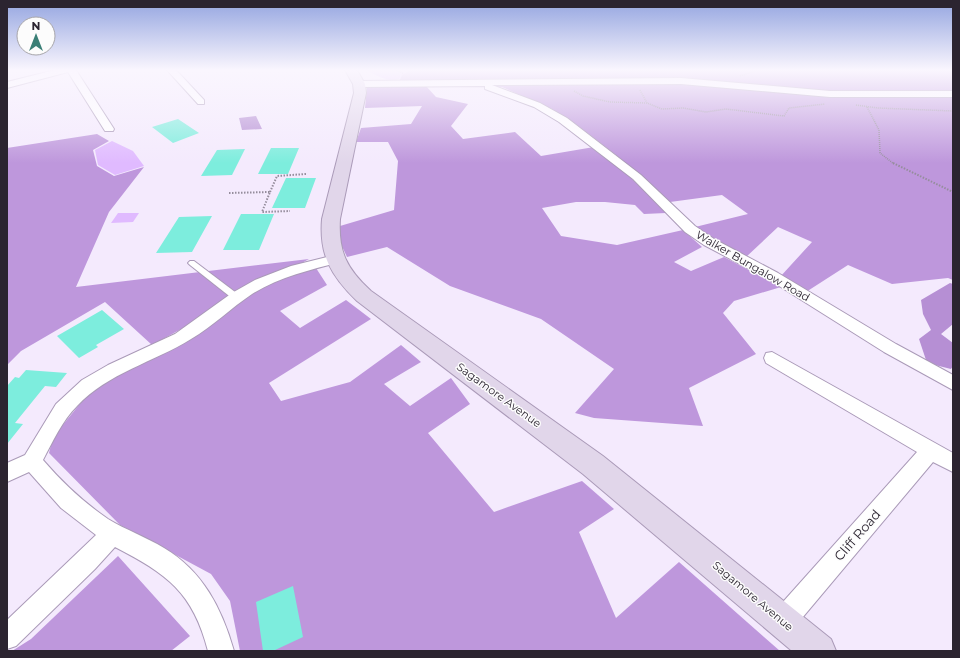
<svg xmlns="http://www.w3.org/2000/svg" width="960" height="658" viewBox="0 0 960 658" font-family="Montserrat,sans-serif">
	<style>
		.green { fill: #e0baff }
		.forest { fill: #be97dc }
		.water { fill: #b68fd4 }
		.building { fill: #7deddd }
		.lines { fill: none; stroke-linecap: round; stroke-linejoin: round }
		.service-casing { stroke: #aa9ab8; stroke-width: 2 }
		.minor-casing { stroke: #aa9ab8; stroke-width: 2 }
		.secondary-casing { stroke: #aa9ab8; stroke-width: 2 }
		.path-far1 { stroke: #958d9c; stroke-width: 1.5; stroke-dasharray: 1 1; stroke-linecap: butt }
		.path { stroke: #958d9c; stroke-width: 2; stroke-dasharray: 1.5 1.5; stroke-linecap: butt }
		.service { fill: #fff; fill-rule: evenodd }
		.minor { fill: #fff; fill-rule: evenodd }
		.secondary { fill: #e1d6ea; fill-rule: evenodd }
		.labels { text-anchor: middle; stroke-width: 3; stroke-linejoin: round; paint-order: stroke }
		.street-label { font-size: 11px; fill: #2b2430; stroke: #fcfcfc }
		.near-street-label { font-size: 13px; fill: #2b2430; stroke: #fcfcfc }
	</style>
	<rect width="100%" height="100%" fill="#f4eafd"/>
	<path class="green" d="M366,70H421C396,82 391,84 366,70Z
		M112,141L133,151L144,166L115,175L98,165L95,150Z
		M118,213H139L133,222L111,223Z"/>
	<path class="forest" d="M411,70H953V280L948,278L892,284L848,265L806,292L780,277L812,242L778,227L745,258L712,240L695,227L748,214L722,195L670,202L616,155L577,125L552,109L502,87L399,82L402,75Z
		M426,86L436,97L468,104L451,126L463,139L515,132L541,156L594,147L631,178L666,213L644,214L635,205L605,202H576L542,208L561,236L617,245L683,230L702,247L674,262L691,271L724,257L781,287L734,301L723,313L756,354L689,388L703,426L594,418L575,413L614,369L541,319L450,286L387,247L347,257L340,242V226L394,210L398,161L388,142H356L361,128L411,124L422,106L365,108L367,87Z
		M97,134L109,141L93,150L97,166L114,176L144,167L109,212L76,287L309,259L152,345L105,302L21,351L7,365V148Z
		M316,268L327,285L280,311L300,328L346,300L371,319L269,383L281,401L350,382L401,345L421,362L384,384L410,406L451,378L470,404L428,433L494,512L582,481L614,509L579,532L616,618L679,562L780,651H240L230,601L211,574L120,525L49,453L53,437L96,384L226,310L270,282Z
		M118,556L190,636L171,651H12L31,639Z"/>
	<path class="water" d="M256,116L262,129L242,130L239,118Z
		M950,283L953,284V324L941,334L953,343V366L951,369L927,363L919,339L931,330L923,314L921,300Z"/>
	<path class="building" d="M178,119L199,133L173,143L152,127Z
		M271,148H299L288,174H258Z
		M245,149L232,175L201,176L217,150Z
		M286,178H316L305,208H272Z
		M241,214H274L259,250H223Z
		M212,216L192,252L156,253L179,217Z
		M102,310L124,329L96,345L98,347L79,358L57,336Z
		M26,370L67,373L56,387L45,386L15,423L23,424L7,444V386L15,377L19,378Z
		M293,586L303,637L273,651H263L256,602Z"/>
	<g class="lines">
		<g class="service-casing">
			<path id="service" d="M190,261H194L239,295L240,297L239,299H233L190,265L188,263Z"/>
		</g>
		<g class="minor-casing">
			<path id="minor" d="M55,70H76L114,129L113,131H105L68,72L7,88V82Z
				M167,70H176L204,100V104H198Z
				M681,78L830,91H953V97H830L681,84L492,85L540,103L567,118L641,175L695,226L714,239L778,273L896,344L953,375V390L884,352L768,279L704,245L685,232L633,179L559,122L534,107L485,89V86L359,87L355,84L359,81Z
				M335,255L340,256L342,259L340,262C310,270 279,277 252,294C231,308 213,326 191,339C154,362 108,373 77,406C62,421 53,441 43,460C62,482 83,502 108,519C126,530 146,537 164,548C203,571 222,609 234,651H208C193,592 167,574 115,547L95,569L16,646L7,649V620L96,535L61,508L29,472L7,482V463L25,455L56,404L82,380L108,365L175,334L232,293L255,280L291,266Z
				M772,352L953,453V472L933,462L792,630L783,633L774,630L771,621L774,612L917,452L766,363L764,358L766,353Z"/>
		</g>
		<g class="secondary-casing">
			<path id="secondary" d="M345,70H357L365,84L366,93L340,219C338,252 347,269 371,291L603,456L831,639L836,651H792L583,474L357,301C331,276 319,255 322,219L354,93L353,84Z"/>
		</g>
		<path class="path-far1" d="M397,70L404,74
			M740,76L757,70
			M640,90L647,103
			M574,91L583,96L610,102L647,103L662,109L683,108L706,112L726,109L784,116L789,108L825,104
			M856,105L878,108L953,111
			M867,107L879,130L880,153L894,164"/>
		<path class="path" d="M893,163L953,192
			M270,192L277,176L306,174
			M229,193L270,192L262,212L290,211"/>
		<use href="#service" class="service"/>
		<use href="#minor" class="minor"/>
		<use href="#secondary" class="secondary"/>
	</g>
	<linearGradient id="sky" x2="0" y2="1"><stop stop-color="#94a5e0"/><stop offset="0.43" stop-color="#faf6fe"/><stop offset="1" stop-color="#faf6fe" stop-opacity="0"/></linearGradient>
	<rect width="960" height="163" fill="url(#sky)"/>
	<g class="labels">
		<g class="street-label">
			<text transform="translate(753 266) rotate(30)" y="4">Walker Bungalow Road</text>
			<text transform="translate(499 395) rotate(36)" y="4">Sagamore Avenue</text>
			<text transform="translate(753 596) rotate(40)" y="4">Sagamore Avenue</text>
		</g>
		<g class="near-street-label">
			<text transform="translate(857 535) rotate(-49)" y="5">Cliff Road</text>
		</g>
	</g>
	<rect width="960" height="658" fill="none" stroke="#2b2430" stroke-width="16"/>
	<g transform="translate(36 36)"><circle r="19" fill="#fcfcfc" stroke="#a8a6aa"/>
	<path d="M0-3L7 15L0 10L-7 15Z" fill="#3a7f76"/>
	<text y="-6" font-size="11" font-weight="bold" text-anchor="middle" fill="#2b2430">N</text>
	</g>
</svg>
